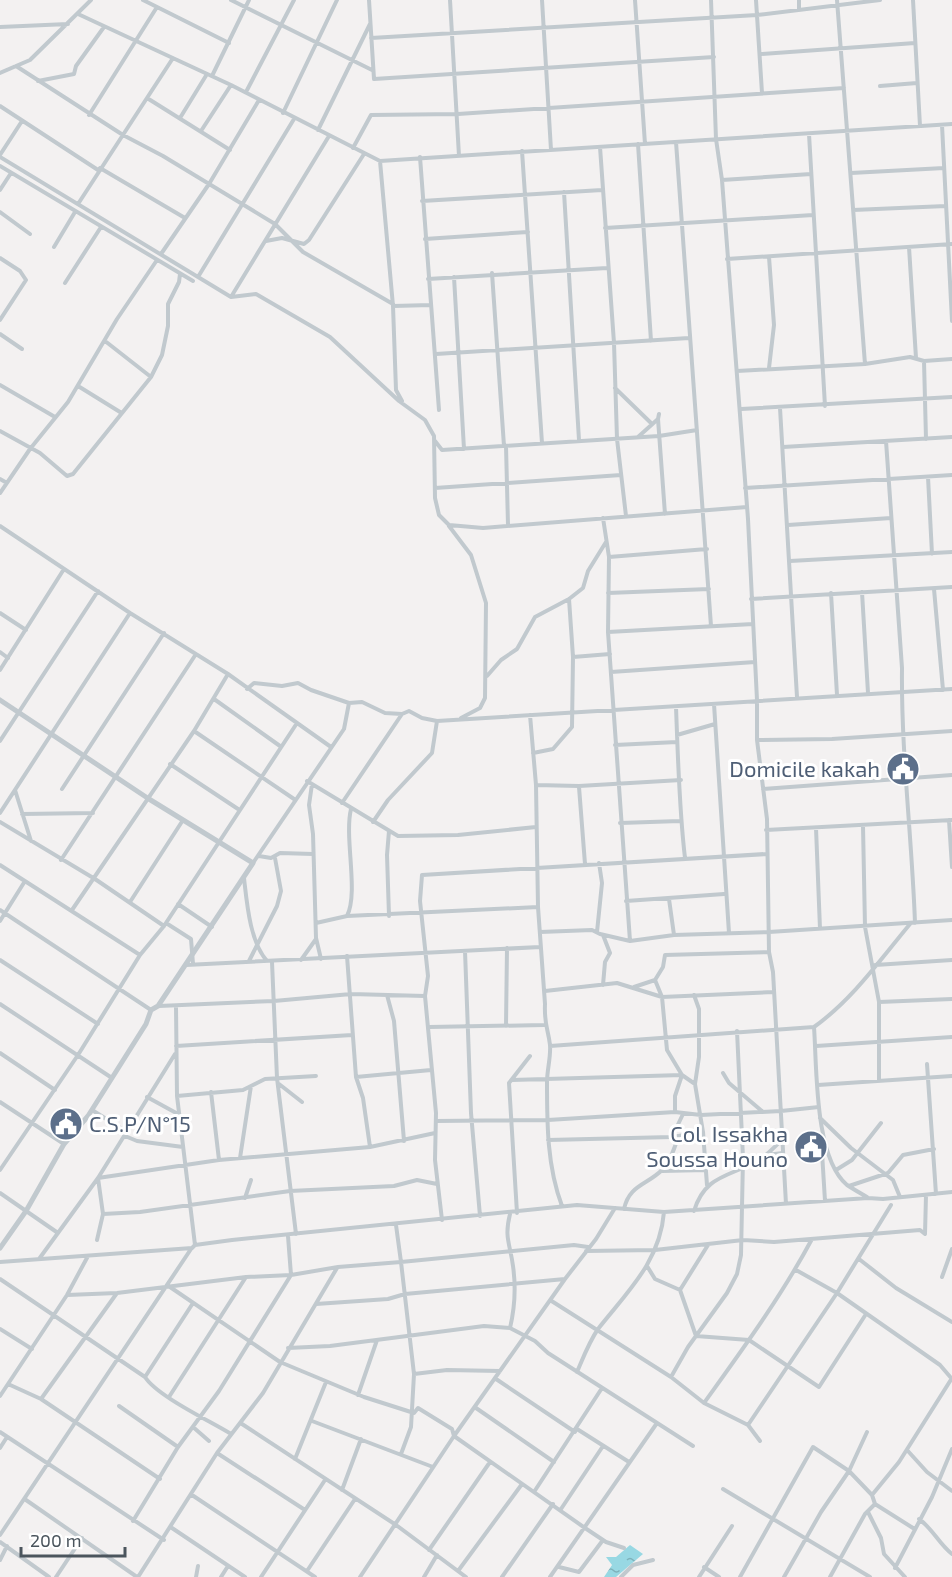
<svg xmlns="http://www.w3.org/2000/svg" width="952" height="1577" viewBox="0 0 952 1577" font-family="'Exo 2',sans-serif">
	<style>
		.water { fill: url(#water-ripples) }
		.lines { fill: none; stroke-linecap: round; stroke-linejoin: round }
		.minor { stroke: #c1c9ce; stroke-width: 4 }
		.tertiary { stroke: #c1c9ce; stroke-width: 5 }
		.labels { text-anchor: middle; stroke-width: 6; stroke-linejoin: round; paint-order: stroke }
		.service-label { font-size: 22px; fill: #4e5e75; stroke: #fff; text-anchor: end }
	</style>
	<defs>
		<pattern id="water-ripples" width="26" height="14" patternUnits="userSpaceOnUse" patternTransform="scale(1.5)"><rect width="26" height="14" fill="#98d8e3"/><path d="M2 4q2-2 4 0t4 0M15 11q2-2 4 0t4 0" fill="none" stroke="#7eb2bb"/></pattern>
	</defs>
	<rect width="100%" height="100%" fill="#f3f1f1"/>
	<path class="water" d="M630,1545L643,1554L616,1577H604L612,1565L606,1557H616Z"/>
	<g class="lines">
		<path class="minor" d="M143,0L229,43
			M231,0L372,70
			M369,0L374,79L714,57
			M450,0L459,156
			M542,0L551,150
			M635,0L645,144
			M711,0L716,139L722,180L748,519L757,700V740L767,819L769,952L773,972L786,1204
			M756,0L762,93
			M799,0V10
			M837,0L865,364
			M913,0L920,126
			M78,14L231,85L380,161L952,124
			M0,27L68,24
			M371,38L757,15L880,0
			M761,54L915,43
			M16,66L123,135L163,156L275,224L303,252L393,304
			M0,73L30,60L91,0
			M212,76L249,0
			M38,81L74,74L76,66L104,27
			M880,86L917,83
			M246,92L294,0
			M147,98L230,150
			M0,106L98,170
			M283,113L337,0
			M89,115L157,7
			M180,118L207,74
			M942,125L952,321
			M318,130L370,24
			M201,131L231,85
			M809,134L825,406
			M676,142L711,626
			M638,144L651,341
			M600,147L614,343L617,439L626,516
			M353,148L371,115L458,114L844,88
			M522,151L542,443
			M0,155L22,121
			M0,157L231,297L256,294L330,337L399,401L425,420L434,436L435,498L439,515L449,525L483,528L747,507
			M420,157L439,410
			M380,161L393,306L396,390L402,401
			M0,166L193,281
			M100,168L185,218
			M851,173L944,168
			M722,180L811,174
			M0,190L11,173
			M564,192L579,440
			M422,201L602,190
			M78,204L173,58
			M853,210L946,206
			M0,212L30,234
			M605,228L813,215
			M425,239L528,232
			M266,241L282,238L304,244L309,240L364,154
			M54,247L75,212
			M909,247L916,358
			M161,254L209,184L259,100
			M769,257L774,325L769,368
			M0,258L20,271L26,280L0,320
			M727,259L952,244
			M492,273L504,446
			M198,277L294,119
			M454,277L464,449
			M428,279L607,268
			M65,283L101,227
			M231,297L329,136
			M393,306L431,305
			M0,334L22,349
			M105,341L151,377
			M436,354L689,338
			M924,361L926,439
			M737,371L865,364L910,357L924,361L952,359
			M0,385L55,417
			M78,386L120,412
			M615,388L651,423
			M780,408L797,697
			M741,409L952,397
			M658,419L665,514
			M0,431L40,453L67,476L73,474L151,377L162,355L168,326V304L179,282L180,274
			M638,437L658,419L659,414
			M435,441L442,450L659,436L697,430
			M886,441L902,668C901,753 912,838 915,923
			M506,446L508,525
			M783,447L952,437
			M928,477L932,554
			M0,479L7,483
			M435,488L621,475
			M745,488L952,475
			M0,493L30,449L68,402L117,319L157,260
			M603,518L609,557L608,632L630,941
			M788,525L891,518
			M0,526L130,613L228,674L331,747
			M449,526L471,555L486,603L485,698L480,708L461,718
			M609,557L707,549
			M790,561L952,552
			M934,589L943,690
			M862,592L868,693
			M608,593L709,589
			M831,593L837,695
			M751,599L952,587
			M0,613L26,630
			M608,632L753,624
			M0,652L8,658
			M573,657L610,654
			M0,670L64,569
			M611,672L755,662
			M487,676L501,660L517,649L535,617L569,599L583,588L588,571L606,542
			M247,689L254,683L282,686L298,683L311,690L349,703L362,702L385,713L402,714L409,711L422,718L437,721L952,689
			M214,699L280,746
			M714,704L729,933
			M676,707C678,757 679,808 685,858
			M530,715L536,785L538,907L545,1004C544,1025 548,1028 550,1045C551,1057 547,1070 547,1082C547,1124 547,1166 562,1206
			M194,731L294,799
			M677,735L715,724
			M757,740L832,739L952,731
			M0,741L98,591
			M615,745L677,742
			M533,753L553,749L572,727L573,657L569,599
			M170,764L238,809
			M307,781L398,836L458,835L536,827
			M312,784L309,805L313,834L316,938L321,959
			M536,785L579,786L681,780
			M579,787L585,864
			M62,789L164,633
			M763,789L952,775
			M15,790L31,841
			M342,803L402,714
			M0,813L130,613
			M22,814L93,813
			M949,820L952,867
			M0,822L95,879L164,926
			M373,822L388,800L432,753L437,721
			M620,823L680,821
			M863,826L865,927L879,1002V1080
			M816,828L820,929
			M766,830L952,820
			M389,831L387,855L389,916
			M259,856L271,858L280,853L313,854
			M61,860L196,654
			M253,863L344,729L349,703
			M0,865L140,955
			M244,878C247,904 250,942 267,961
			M669,899L674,935
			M626,901L724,894
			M130,902L183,820
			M178,904L212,927
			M0,910L151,1010
			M72,910L194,731L228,674
			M347,916C359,892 344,838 351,809
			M0,921L25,881
			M166,923L191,939L193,964
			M316,923L347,916L538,907
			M540,932L592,930L600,934L630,941L674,935L769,932L952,920
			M597,932L602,883L599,863
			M465,951L471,1113L480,1216
			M347,956L356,1077L363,1098L370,1147
			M0,960L98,1024
			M301,960L316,939
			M249,961L277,906L281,891L275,858
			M272,962L277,1078L296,1234
			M186,965L540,947
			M875,965L952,960
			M655,980L663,967L665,955L769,952
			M603,985L605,962L610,953L603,935
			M634,987L655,980L662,997L667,1050L682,1075L675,1096V1112
			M545,991L617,983L662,997L773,992
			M387,995L394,1021L404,1141
			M694,995L699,1009V1057L695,1084L703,1132L707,1185
			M879,1002L952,999
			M0,1004L112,1078
			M159,1006L274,1001L351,994L425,996
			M176,1006L177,1096L195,1245
			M506,1026L507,948
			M429,1027L544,1025
			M814,1027C817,1067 814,1157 847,1185C853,1189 860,1193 867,1197
			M176,1046L352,1035
			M550,1046L814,1027C852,1000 880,960 910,924
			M816,1046L952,1037
			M0,1053L55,1090
			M927,1064L936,1194
			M723,1073L729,1083L763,1112
			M356,1077L431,1070
			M512,1080L682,1075L695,1084
			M279,1084L302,1102
			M818,1085L952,1076
			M211,1092L219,1160
			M177,1096L243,1090L265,1079L316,1076
			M147,1097L178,1114
			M0,1102L64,1144
			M92,1110L127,1132
			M820,1118L851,1148L893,1180L900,1197
			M436,1121L548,1120L675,1112L701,1115L781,1111L819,1107
			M125,1136L137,1141L183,1147
			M821,1136L825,1201
			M672,1137L683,1114
			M548,1140L672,1137L703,1132
			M240,1158L251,1086
			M743,1158L783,1153
			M0,1170L78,1055L140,955L164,926L297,723
			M836,1170L852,1160L881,1123
			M662,1171L706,1170
			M849,1186L888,1173L903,1155L934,1149
			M0,1193L58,1233
			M245,1198L251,1180
			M624,1209C629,1185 647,1185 662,1170C671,1162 674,1147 679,1136
			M694,1211C705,1175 729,1177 757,1161C767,1156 774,1147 782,1140
			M517,1213L509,1083L530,1056
			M103,1214L140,1212L290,1191L394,1186L417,1180L437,1184
			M510,1214C504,1238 510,1243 513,1266C516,1287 515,1307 510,1328
			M442,1220L435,1160L436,1113L425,996L428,976L420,901L422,875L766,854
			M97,1240L103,1214L98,1178L219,1160L370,1147L435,1133
			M586,1251L655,1250L743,1240L774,1242L920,1230L925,1234L926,1195
			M39,1259L98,1178L175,1054
			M859,1259L896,1288L952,1322
			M0,1262L192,1248L195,1245L232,1240L577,1205L664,1212L868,1198L883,1199L952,1192
			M647,1266L655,1279L680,1290L696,1336L749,1340L819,1387L866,1314
			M796,1270L837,1293L940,1365L952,1379
			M942,1277L952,1249
			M0,1279L145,1377C157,1396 210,1421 231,1434
			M170,1287L280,1362L364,1397L414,1413L418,1408L452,1429L454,1436L585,1528L606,1542L624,1548
			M680,1290L708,1245
			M67,1295L117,1293L246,1277L291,1275L338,1267L401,1262L396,1225
			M550,1300L671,1377L704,1403L748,1425L760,1441
			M316,1304L388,1299L405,1294L565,1279
			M0,1329L32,1349
			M288,1348L330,1346L484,1326L510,1328L535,1341L548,1353L693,1446
			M577,1372C583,1358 589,1342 598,1329C627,1292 660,1262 664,1212
			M414,1374L447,1370L500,1371
			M145,1377L193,1303
			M671,1377L688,1347L727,1293L737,1274L741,1255L743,1158L737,1031
			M496,1379L575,1432
			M8,1384L41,1399L160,1479
			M358,1395L377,1340
			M0,1396L67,1295L88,1256
			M169,1397L246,1277
			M41,1399L117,1293
			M704,1403C742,1350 781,1297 812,1239
			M119,1406L178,1447
			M476,1408L554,1462
			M312,1421L433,1467
			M242,1424L396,1525L466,1577
			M748,1425L837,1293L891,1205
			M193,1427L209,1441
			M577,1429L629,1462
			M0,1432L164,1540
			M0,1448L7,1437
			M907,1450L927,1472L952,1491
			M217,1453L305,1510
			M401,1454L411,1427L414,1374L401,1262L574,1245L588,1247
			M295,1459L326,1382
			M723,1489L870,1577
			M342,1490L361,1439
			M534,1492L602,1388
			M192,1495L315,1577
			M26,1500L137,1577
			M561,1509L603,1446
			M868,1512L881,1538L884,1554L905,1577
			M919,1519C933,1529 939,1544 952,1554
			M133,1521L178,1447L219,1391L291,1275L288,1236
			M172,1528L245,1577
			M913,1528L875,1504L872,1495L899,1462L952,1378
			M0,1535L191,1249
			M0,1542L49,1577
			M429,1550L490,1462
			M0,1560L7,1546
			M559,1567L579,1572L603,1540
			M704,1567L719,1577
			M895,1568L932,1497L952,1449
			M307,1571L355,1499
			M458,1571L522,1484
			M56,1577L82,1538
			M138,1577L217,1453L263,1393L337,1268
			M196,1577L198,1566
			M221,1577L228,1566
			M261,1577L325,1480
			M360,1577L454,1436L565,1279L596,1239L615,1208
			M424,1577L437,1555
			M502,1577L553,1504
			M550,1577L657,1423
			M621,1577L633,1565L653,1560
			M699,1577L732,1526
			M740,1577L813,1447L849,1471L867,1432
			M784,1577L821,1512L849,1471L872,1495
			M830,1577L865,1514L875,1504"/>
		<path class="tertiary" d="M0,700L149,799L253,863L158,1006L151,1010L146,1024L88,1116L64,1144L26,1211L0,1248"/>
	</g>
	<defs>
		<g id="civic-disc" transform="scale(1.725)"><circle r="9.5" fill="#5c6f8a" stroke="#fff"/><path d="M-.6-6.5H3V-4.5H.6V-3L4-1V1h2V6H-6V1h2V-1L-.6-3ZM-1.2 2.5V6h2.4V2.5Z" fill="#fff"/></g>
	</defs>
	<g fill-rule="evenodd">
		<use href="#civic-disc" x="903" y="769"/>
		<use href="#civic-disc" x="66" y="1124"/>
		<use href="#civic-disc" x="811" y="1147"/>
	</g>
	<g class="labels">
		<g class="service-label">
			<text x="880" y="777">Domicile kakah</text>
			<text x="89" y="1132" text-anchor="start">C.S.P/N°15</text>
			<text x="788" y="1142">Col. Issakha<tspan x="788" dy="25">Soussa Houno</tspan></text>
		</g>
	</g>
	<path d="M21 1547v9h104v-9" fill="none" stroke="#4b555d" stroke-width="3"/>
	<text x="30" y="1547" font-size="18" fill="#4b555d" stroke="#ffffff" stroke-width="4.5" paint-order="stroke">200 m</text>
</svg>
